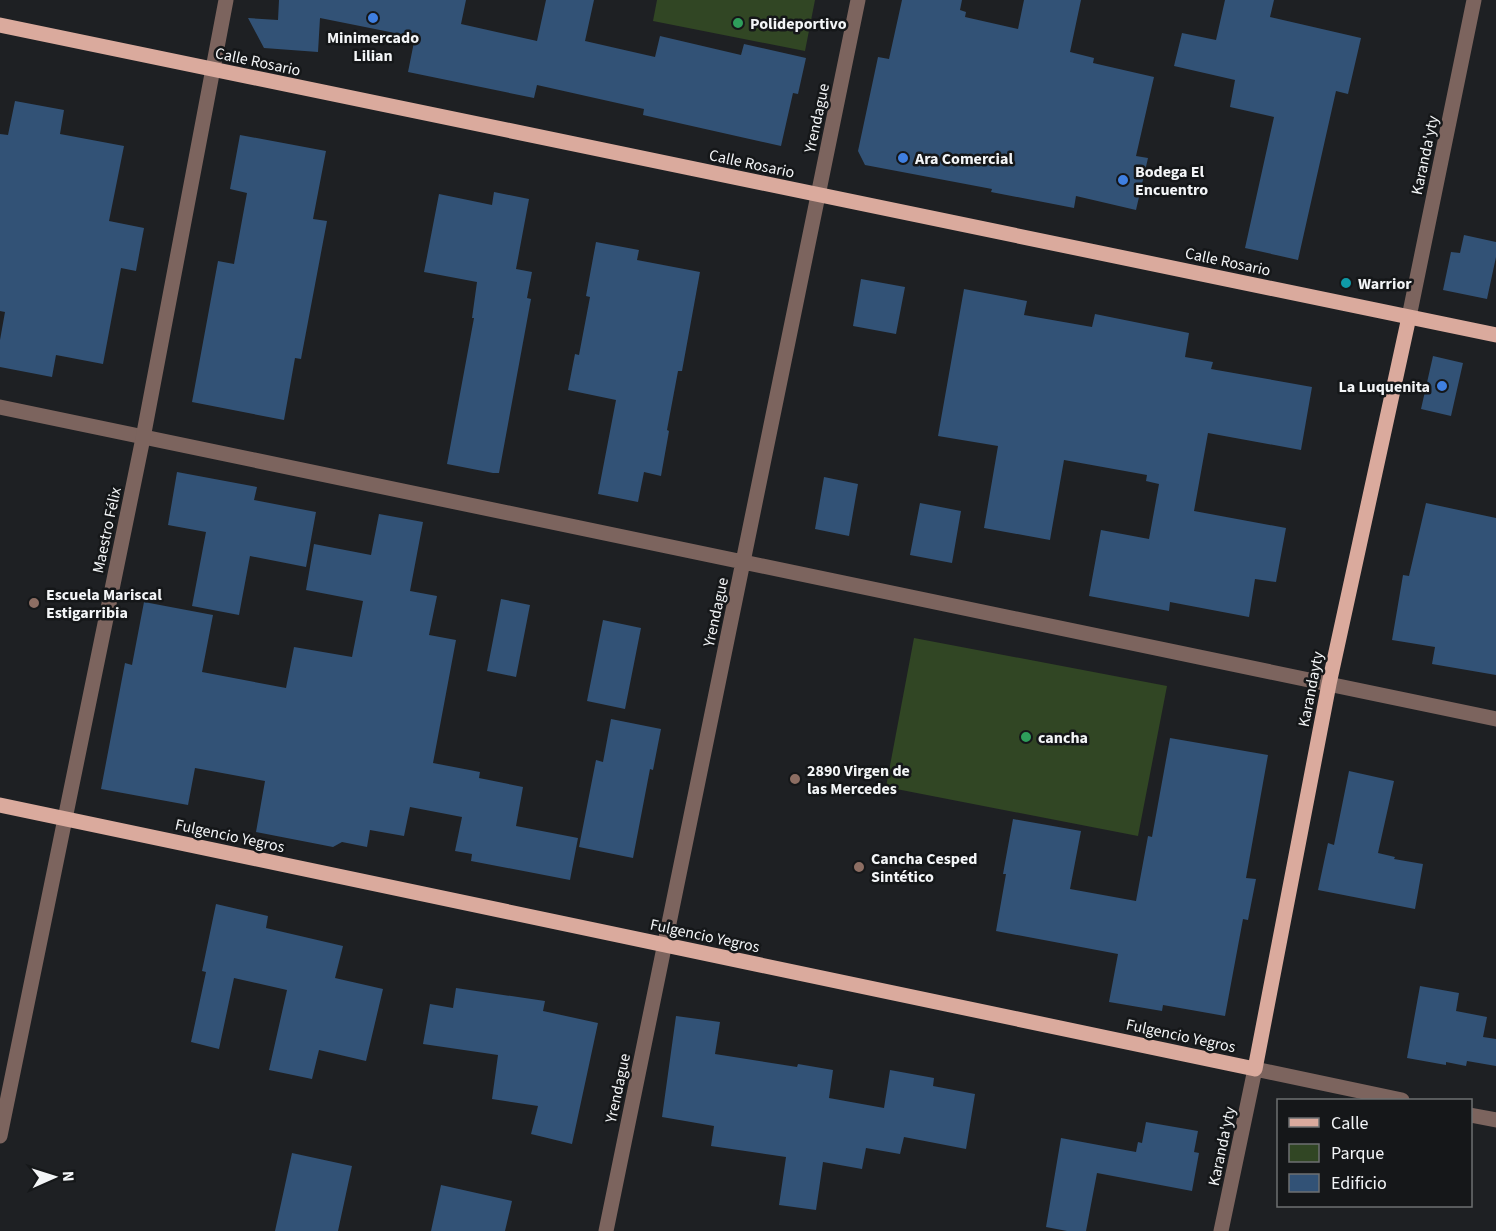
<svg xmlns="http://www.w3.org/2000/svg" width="1496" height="1231" viewBox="0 0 1496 1231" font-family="'Source Sans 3',sans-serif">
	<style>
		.green { fill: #314624 }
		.building { fill: #325276 }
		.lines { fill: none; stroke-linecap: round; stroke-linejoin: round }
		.minor { stroke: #7c645e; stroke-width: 15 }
		.tertiary { stroke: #7c645e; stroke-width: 15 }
		.primary { stroke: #daaa9d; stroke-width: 15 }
		.shop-dot { fill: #3f7fe0; stroke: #151719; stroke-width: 2 }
		.leisure-dot { fill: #2e9e5b; stroke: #151719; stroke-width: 2 }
		.culture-dot { fill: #0f9aa8; stroke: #151719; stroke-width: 2 }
		.education-dot { fill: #8d6e63; stroke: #151719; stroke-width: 2 }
		.labels { text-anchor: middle; stroke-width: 5; stroke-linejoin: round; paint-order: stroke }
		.poi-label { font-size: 16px; font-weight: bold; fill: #f3f5f7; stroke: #151719; text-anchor: start }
		.street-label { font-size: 16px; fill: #f3f5f7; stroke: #151719 }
	</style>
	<rect width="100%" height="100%" fill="#1e2023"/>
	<path class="green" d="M657,0H815L805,51L653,21Z
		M914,638L1167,686L1138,836L886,787Z"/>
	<path class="building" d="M279,0H466L461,24L537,41L546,0H594L585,41L655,57L660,36L741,55L744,44L806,58L798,94L793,93L781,146L643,115L644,109L537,85L534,98L408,72L415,37L320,18L318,52L264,48L248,18L278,20Z
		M902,0H962L960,10L966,12L965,17L1018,29L1024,0H1081L1070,52L1094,58L1093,63L1154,77L1136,156L1148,158L1136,210L1076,196L1074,208L991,192L992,189L865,165L858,151L878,57L889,59Z
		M1225,0H1274L1270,17L1361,38L1348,94L1336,91L1298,260L1245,248L1274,117L1230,107L1235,80L1174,66L1182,33L1216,40Z
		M15,101L64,110L60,134L124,146L109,221L144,228L136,271L121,268L103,364L56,355L52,377L0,367V340L5,312L0,311V134L8,135Z
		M240,135L326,151L313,219L327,221L301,359L295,358L284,420L192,402L218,261L234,264L247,193L230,189Z
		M494,192L529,199L516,269L532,272L527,298L531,299L499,473H493L447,464L474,318H472L477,282L424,272L439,194L492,205Z
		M1464,235L1496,242V257L1487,299L1443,290L1451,252L1460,253Z
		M596,242L639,250L637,260L700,272L682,371H678L667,430L669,431L661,476L644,472L638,502L598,494L616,400L568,390L575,354L579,355L590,297L586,296Z
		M861,279L905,287L896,334L853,326Z
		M964,289L1027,301L1024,315L1092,327L1095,314L1189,333L1185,357L1213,362L1211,369L1312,387L1301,450L1208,433L1194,511L1286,528L1276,582L1255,579L1249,617L1170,602L1169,611L1089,596L1101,530L1149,539L1159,484L1146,481L1147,475L1064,460L1050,540L984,528L998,446L938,436Z
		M1433,356L1463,363L1451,416L1421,409Z
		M177,472L257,487L254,500L316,512L306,567L250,556L239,615L192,606L206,532L168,525Z
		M824,477L858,484L849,536L815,529Z
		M920,503L961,511L952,563L910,555Z
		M1426,503L1496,518V675L1432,664L1435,647L1392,640L1403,575L1409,576Z
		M379,514L423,522L410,591L437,596L429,635L456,640L433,763L480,772L479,778L523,787L516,826L578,838L570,880L471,861L472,854L455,851L462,817L410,807L404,836L370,830L367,847L342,842L333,847L256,832L265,781L195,768L188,805L101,789L125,663L132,665L144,602L213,615L202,672L286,688L294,647L352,657L363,601L306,590L314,544L371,555Z
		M501,599L530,605L516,677L487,671Z
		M603,620L641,628L625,709L587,701Z
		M611,719L661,729L653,770L650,769L633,858L579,847L596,760L603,762Z
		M1170,738L1268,755L1246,878L1256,879L1248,920L1243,919L1225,1016L1163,1005L1162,1011L1109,1002L1118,954L996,931L1006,874H1003L1013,819L1081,831L1070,889L1136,901L1148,836L1152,837Z
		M1349,771L1394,781L1378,853L1395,857L1394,859L1423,864L1415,909L1318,890L1328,843L1334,845Z
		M216,904L268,916L266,928L343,946L335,978L383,989L366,1061L319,1050L312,1079L269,1070L287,990L234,978L219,1049L191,1042L206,972L202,971Z
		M1420,986L1459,993L1456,1011L1487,1017L1483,1037L1496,1039V1066L1467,1061L1466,1066L1446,1062V1065L1407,1058Z
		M456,988L545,1001L543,1011L598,1023L572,1144L531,1134L538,1106L492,1099L498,1055L423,1044L430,1004L453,1008Z
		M676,1016L720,1022L715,1054L797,1067L798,1064L833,1070L829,1098L884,1108L890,1070L934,1078L933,1086L975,1094L966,1149L904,1137L900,1154L866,1148L862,1169L823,1162L816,1210L779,1205L786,1157L711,1146L714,1126L662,1117Z
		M1146,1122L1198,1131L1194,1152L1199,1153L1192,1191L1097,1173L1086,1231H1067L1046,1227L1061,1138L1136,1152L1138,1142L1142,1143Z
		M292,1153L352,1166L338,1231H275Z
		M441,1185L512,1201L505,1231H431Z"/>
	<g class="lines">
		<path class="minor" d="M1409,317L1474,0
			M0,407L1496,719
			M1470,1115L1496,1120
			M606,1231L858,0
			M1221,1231L1255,1069L1402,1100"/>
		<path class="tertiary" d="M0,1136L143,438L226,0"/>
		<path class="primary" d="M0,25L1496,335
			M0,805L1255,1069L1329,684L1409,317"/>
	</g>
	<g class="shop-dot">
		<circle cx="373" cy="18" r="6"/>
		<circle cx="903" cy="158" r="6"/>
		<circle cx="1123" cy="180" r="6"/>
		<circle cx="1442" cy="386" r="6"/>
	</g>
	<g class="leisure-dot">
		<circle cx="738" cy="23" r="6"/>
		<circle cx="1026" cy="737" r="6"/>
	</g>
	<circle class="culture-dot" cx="1346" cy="283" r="6"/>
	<g class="education-dot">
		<circle cx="34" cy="603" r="6"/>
		<circle cx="795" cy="779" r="6"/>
		<circle cx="859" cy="867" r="6"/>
	</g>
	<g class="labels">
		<g class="poi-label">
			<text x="750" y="29">Polideportivo</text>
			<text x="373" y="43" text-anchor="middle">Minimercado<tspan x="373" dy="18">Lilian</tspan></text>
			<text x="915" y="164">Ara Comercial</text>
			<text x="1135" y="177">Bodega El<tspan x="1135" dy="18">Encuentro</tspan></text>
			<text x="1358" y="289">Warrior</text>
			<text x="1430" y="392" text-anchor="end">La Luquenita</text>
			<text x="46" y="600">Escuela Mariscal<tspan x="46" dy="18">Estigarribia</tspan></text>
			<text x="1038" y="743">cancha</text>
			<text x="807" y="776">2890 Virgen de<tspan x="807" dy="18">las Mercedes</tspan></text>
			<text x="871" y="864">Cancha Cesped<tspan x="871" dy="18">Sintético</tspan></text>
		</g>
		<g class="street-label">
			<text transform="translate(258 61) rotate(12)" y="6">Calle Rosario</text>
			<text transform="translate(816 118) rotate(-78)" y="6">Yrendague</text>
			<text transform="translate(1424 155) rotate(-78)" y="6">Karanda'yty</text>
			<text transform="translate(752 163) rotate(12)" y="6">Calle Rosario</text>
			<text transform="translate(1228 261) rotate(12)" y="6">Calle Rosario</text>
			<text transform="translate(106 530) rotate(-78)" y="6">Maestro Félix</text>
			<text transform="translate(715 612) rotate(-78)" y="6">Yrendague</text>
			<text transform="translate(1310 689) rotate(-79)" y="6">Karandayty</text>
			<text transform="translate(230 835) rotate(12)" y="6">Fulgencio Yegros</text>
			<text transform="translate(705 935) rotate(12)" y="6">Fulgencio Yegros</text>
			<text transform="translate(1181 1035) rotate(12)" y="6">Fulgencio Yegros</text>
			<text transform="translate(617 1088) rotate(-78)" y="6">Yrendague</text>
			<text transform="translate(1221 1146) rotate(-78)" y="6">Karanda'yty</text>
		</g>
	</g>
	<rect x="1277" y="1099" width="195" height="108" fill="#151719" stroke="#6e7072" stroke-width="1.5"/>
	<rect x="1289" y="1118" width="30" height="9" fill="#daaa9d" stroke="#6e7072" stroke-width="1.5"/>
	<text x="1331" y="1129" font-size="18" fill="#f3f5f7">Calle</text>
	<rect x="1289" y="1144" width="30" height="18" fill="#314624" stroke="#6e7072" stroke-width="1.5"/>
	<text x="1331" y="1159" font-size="18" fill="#f3f5f7">Parque</text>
	<rect x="1289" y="1174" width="30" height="18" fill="#325276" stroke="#6e7072" stroke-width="1.5"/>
	<text x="1331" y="1189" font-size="18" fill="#f3f5f7">Edificio</text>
	<g transform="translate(54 1177) rotate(87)" stroke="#151719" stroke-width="4.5" paint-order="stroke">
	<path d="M0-4.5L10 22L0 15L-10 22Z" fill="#f3f5f7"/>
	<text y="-9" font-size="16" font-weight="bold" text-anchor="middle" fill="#f3f5f7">N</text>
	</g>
</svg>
